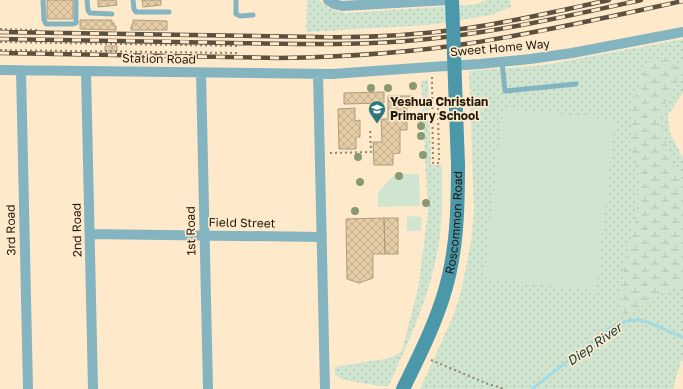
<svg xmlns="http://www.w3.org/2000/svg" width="683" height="389" viewBox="0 0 683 389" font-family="'Golos Text',sans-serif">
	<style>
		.grass { fill: url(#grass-dots) }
		.wetland { fill: url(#wetland-marsh) }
		.park { fill: #d0e5d0 }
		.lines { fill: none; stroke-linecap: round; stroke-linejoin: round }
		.stream { stroke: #a3dbe2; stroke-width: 3 }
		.building { fill: url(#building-cross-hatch); stroke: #ae9c7e }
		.path { stroke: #92856f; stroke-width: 2; stroke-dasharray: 2 3; stroke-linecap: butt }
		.lane { stroke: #84b4c0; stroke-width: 5 }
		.street { stroke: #84b4c0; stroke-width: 10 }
		.secondary { stroke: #4a98aa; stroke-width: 14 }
		.rail-casing { stroke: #5b513f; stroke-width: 4.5 }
		.rail { stroke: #feeaca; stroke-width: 3; stroke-dasharray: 9; stroke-linecap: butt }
		.secondary-bridge { stroke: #4a98aa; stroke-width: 14 }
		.tree { fill: #889973 }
		.labels { text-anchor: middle; stroke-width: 3.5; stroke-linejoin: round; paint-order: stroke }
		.street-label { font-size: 12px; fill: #211a0e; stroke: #feeaca }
		.poi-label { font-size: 12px; font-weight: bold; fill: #211a0e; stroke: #feeaca; text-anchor: start }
		.water-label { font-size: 13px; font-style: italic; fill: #083e43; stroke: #feeaca }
	</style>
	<defs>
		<pattern id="grass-dots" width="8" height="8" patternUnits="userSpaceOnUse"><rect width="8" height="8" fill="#d0e5d0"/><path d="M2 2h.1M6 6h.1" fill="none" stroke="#b2c4b1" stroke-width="1.8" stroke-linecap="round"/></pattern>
		<pattern id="wetland-marsh" width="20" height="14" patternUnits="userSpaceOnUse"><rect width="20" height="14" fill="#d0e5d0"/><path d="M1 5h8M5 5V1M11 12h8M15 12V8" fill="none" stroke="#b2c4b1"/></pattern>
		<pattern id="building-cross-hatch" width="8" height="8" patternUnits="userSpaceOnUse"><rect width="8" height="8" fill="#e5cca5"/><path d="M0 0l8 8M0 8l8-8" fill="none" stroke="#c4af8d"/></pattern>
	</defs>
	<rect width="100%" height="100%" fill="#feeaca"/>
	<path class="grass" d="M307,0H319L330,9L345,13L470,5L480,3L486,0H510L511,7L491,15L429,25L306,32Z
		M683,39V93L668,115L670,133L683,158V361H681L673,389H420L454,314L461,291L471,243L474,210L469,71L544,65Z
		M428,80L431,165H442C442,195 443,225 437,254C428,300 409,340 390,383L388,386H381L344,380L341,379L335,374L334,367L390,358L402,351L418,289L428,212L421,81Z"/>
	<path class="wetland" d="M667,58L673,66L683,62V78L675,85L664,105L660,127L672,164L683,180V283L675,289L654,295L639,309L623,314L618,302L624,268L636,217L639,178L630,146L633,101L648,61Z"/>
	<path class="park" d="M503,108L615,120L596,291L484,278Z
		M395,174H419L420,206L378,207V192Z
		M407,216L421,217V231H407Z"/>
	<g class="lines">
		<path class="stream" d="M532,389L610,328C644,310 653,327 683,337"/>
	</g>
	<path class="building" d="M47,0H73V19H47Z
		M98,0H116L117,5L98,7Z
		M142,0H161V5L143,7Z
		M80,20H112V23H114V26H116V30L80,29Z
		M133,20L167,21V30H131V26H132V24H133Z
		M105,46H117V51H105Z
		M384,92V103L344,104V93Z
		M388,96H414V107H407V130H400V153L393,154V165H374L373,142H382L381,119H388Z
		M355,108V121L360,120V137H356V149H339L338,109Z
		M384,218H398V254H385Z
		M384,218L385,254H373V278L359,283L347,279L346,219Z"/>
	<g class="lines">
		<path class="path" d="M0,29L39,30
			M0,42L238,46
			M0,50L238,53
			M432,77L433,163H439L438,109L442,108
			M330,153L371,152L370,128
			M431,360L488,384L505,389"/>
		<path class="lane" d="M43,0L44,20L46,24H73L76,23V0
			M87,0L88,10L90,13L112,14
			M133,0L134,9L136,12H169
			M236,0V14L240,16L253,15
			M502,62L505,91L576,84"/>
		<path class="street" d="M328,0L334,4L342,6L449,0
			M0,70L332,74L431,67L480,64L530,59L572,53L683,32
			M21,70L28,389
			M86,71L93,389
			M201,73L208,389
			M318,74L325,389
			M90,234L322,237"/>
		<path class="secondary" id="s1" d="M403,389C418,358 434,327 444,294C457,252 458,209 458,165"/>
		<g class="rail-casing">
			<path id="rail" d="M0,32L318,37C368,38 419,35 469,28C516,21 563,10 609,0
				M0,39C78,40 156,41 233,43C295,44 357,46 418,40C494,33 568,16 641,0
				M0,53L278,58C343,57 408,53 472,43C543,32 613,16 683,1"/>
		</g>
		<use href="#rail" class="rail"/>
		<path class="secondary-bridge" d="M452,0L458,165"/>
	</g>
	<g class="tree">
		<circle cx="413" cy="86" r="4"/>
		<circle cx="371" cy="88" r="4"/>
		<circle cx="388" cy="88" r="4"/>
		<circle cx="420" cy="118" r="4"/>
		<circle cx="421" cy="126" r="4"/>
		<circle cx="421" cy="136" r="4"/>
		<circle cx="423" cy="155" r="4"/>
		<circle cx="358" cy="157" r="4"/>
		<circle cx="399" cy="176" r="4"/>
		<circle cx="360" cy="182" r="4"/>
		<circle cx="426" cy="203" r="4"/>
		<circle cx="355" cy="211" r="4"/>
	</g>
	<defs>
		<g id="school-pin" transform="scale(0.9)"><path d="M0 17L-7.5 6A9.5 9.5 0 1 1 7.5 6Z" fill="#2e777c" stroke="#feeaca"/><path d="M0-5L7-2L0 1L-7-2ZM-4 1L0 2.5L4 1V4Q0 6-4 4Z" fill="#fff"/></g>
	</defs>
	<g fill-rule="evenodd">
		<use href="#school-pin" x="377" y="109"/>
	</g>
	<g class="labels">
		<g class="street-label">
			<text transform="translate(500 48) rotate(-5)" y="4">Sweet Home Way</text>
			<text transform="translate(159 59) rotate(1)" y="4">Station Road</text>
			<text transform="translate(242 223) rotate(1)" y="4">Field Street</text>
			<text dy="4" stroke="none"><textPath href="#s1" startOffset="176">Roscommon Road</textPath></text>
			<text transform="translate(11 230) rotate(-91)" y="4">3rd Road</text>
			<text transform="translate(77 230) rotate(-91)" y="4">2nd Road</text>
			<text transform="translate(191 231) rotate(-91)" y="4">1st Road</text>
		</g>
		<g class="poi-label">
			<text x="390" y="106">Yeshua Christian<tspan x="390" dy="14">Primary School</tspan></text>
		</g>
		<g class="water-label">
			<text transform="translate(594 344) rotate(-35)" y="5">Diep River</text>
		</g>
	</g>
</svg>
